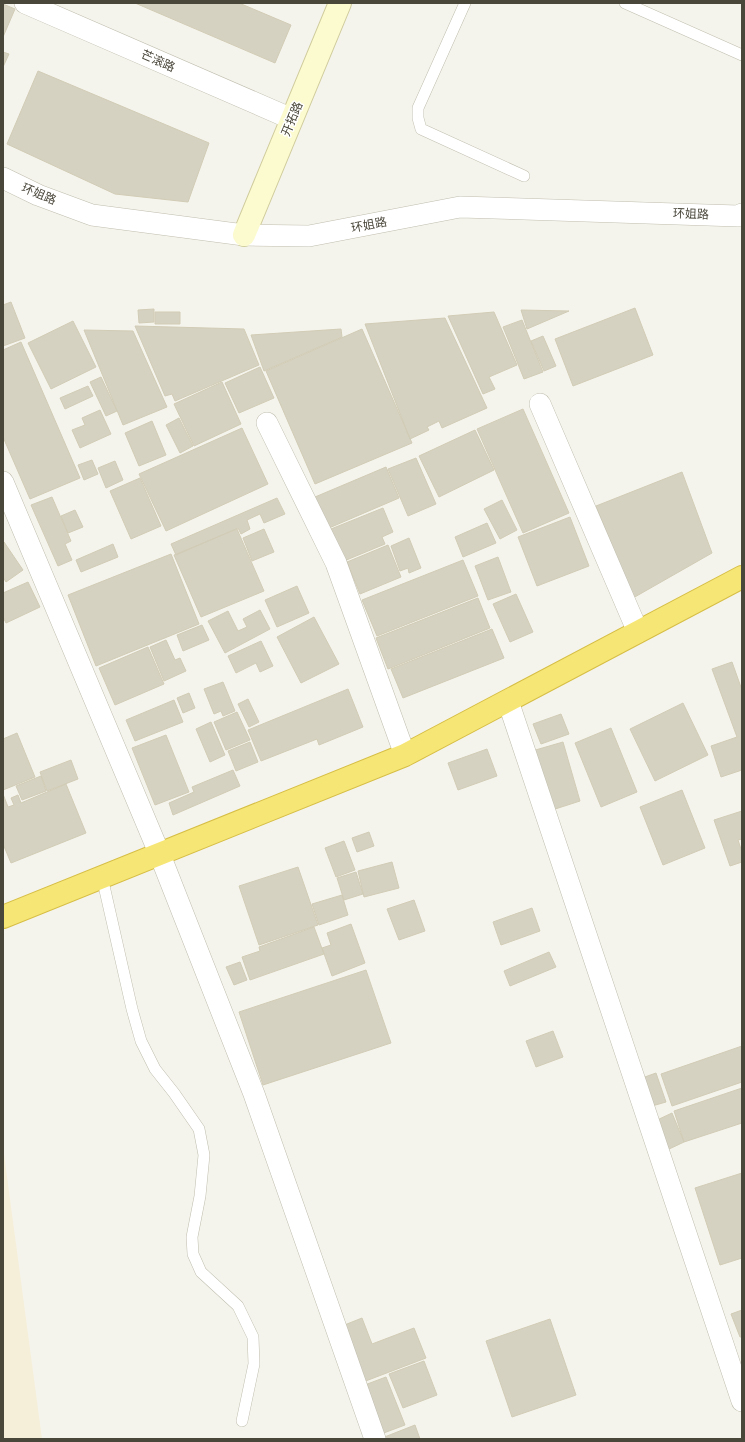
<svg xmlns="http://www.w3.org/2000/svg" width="745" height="1442" viewBox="0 0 745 1442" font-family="Rubik,'Noto Sans SC',sans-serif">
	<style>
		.commercial { fill: #f5efd9 }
		.building { fill: #d6d2c2; stroke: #d1ccb5 }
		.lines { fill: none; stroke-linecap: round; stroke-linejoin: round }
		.lane-casing { stroke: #c0beaf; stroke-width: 12 }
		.street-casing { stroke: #c0beaf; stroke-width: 22 }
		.secondary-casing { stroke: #cfcc9c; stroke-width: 24 }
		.highway-casing { stroke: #d6be45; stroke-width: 24 }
		.lane { stroke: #fff; stroke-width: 11 }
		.street { stroke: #fff; stroke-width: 21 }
		.secondary { stroke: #fcfacf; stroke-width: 22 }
		.highway { stroke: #f6e676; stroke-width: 22 }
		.labels { text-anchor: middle; stroke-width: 3; stroke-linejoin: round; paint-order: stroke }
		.street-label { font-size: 12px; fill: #49463a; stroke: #fff }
	</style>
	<rect width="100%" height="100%" fill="#f5f4ec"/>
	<path class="commercial" d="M3,1151L4,1154L42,1439H3Z"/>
	<path class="building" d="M135,3H239L291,25L275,63Z
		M3,4L15,9L3,37Z
		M3,52L9,54L3,67Z
		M38,71L209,143L188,202L115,194L7,144Z
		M11,302L25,338L3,346V305Z
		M635,308L653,355L573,386L555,339Z
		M154,309V322L139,323L138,310Z
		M521,310L569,311L527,329Z
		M155,312H180V324H155Z
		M494,312L517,365L489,377L495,389L483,394L448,316Z
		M445,318L487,408L442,428L439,421L427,427L429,430L410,439L365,324Z
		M522,320L543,372L524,379L503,327Z
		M73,321L96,367L51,389L28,343Z
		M135,326L244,329L259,365L175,401L172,394L165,396Z
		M341,329L342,337L264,371L251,335Z
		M362,329L412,443L315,484L266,371Z
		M84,330L133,331L167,407L123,425Z
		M543,336L556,366L544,371L531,341Z
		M21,342L80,478L30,499L3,437V350Z
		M260,367L274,398L239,413L225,383Z
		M101,377L117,411L106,416L90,382Z
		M222,382L241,424L194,446L174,404Z
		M88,386L93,396L65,409L60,398Z
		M523,409L569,513L523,533L477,429Z
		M100,410L111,434L80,448L72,430L85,425L82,418Z
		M179,418L193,446L180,453L166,425Z
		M152,421L166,455L139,466L125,433Z
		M242,428L268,484L166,531L139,474Z
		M475,430L494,470L439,497L419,456Z
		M416,458L436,504L408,516L388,469Z
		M92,460L98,474L84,480L78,465Z
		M115,461L123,480L106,488L98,468Z
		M386,467L399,498L329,528L315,497Z
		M682,472L712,553L633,598L596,506Z
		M140,478L161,526L131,539L110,491Z
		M52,497L71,541L65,544L72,560L58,566L31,505Z
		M277,498L285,514L264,523L260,514L247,520L250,529L241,534L238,528L176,555L171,544Z
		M502,500L517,530L500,539L484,509Z
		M383,508L393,532L382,537L385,544L344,561L331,529Z
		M75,510L83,527L68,533L61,516Z
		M570,517L589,566L537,586L518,537Z
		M487,523L496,543L463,557L455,537Z
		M237,529L264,591L201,617L174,555Z
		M264,529L274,552L252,561L243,538Z
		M409,538L421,568L409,573L408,568L400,571L391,546Z
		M4,542L23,570L6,582L3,577Z
		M113,544L118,557L81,572L76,560Z
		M388,545L401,577L360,594L347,562Z
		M171,554L199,624L96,666L68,595Z
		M498,557L511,592L488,600L475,566Z
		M463,560L478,596L377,636L362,600Z
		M28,582L40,607L6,623L3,617V593Z
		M297,586L309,613L277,627L265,600Z
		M516,594L533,632L510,642L493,604Z
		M478,598L490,628L388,669L376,638Z
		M260,610L270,629L225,653L208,621L228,611L238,631L247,627L243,619Z
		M314,617L339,664L301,683L277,637Z
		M202,625L209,640L183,651L177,635Z
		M492,629L504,658L403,698L391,669Z
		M166,640L175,660L180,658L186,671L164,681L150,647Z
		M261,641L273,666L260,672L256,663L236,673L228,656Z
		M148,647L164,684L115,705L99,668Z
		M732,662L742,690V770L721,777L711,746L737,737L712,669Z
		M223,682L235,711L223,716L221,711L214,714L204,689Z
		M348,689L363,727L319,745L317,739L261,761L248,730Z
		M189,693L195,708L183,713L177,698Z
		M248,699L259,722L249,727L238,704Z
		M174,700L183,722L135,741L126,720Z
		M683,703L708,755L655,781L630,729Z
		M237,712L250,740L226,750L214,722Z
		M561,714L569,734L541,744L533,724Z
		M211,722L225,755L210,762L196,729Z
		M611,728L637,792L601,807L575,743Z
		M17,733L35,777L3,790V739Z
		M166,735L189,792L155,805L132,748Z
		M250,742L258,762L236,771L228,751Z
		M563,742L580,801L549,811L532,751Z
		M487,749L497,776L458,790L448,763Z
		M71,760L78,779L47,791L40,772Z
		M233,770L240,786L173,815L169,803L194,792L192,787Z
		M41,776L46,791L22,800L16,786Z
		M66,784L86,833L11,863L3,844V794L8,807L14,805L11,798L18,795L21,803Z
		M682,790L705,848L663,865L640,807Z
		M742,811V839L738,840L742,852V862L730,866L714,820Z
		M369,832L374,846L357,852L352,838Z
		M344,841L355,870L336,877L325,848Z
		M392,862L399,888L364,897L358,871Z
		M298,867L318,925L259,945L239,886Z
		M356,872L363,894L344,900L337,878Z
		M342,895L348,915L319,925L312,904Z
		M414,900L425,931L399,940L387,909Z
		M532,908L540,931L501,945L493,922Z
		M351,924L365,963L332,976L322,948L331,945L327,933Z
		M314,927L324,954L250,980L242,957L260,951L259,947Z
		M549,952L556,967L510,986L504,971Z
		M240,962L247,980L234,985L226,967Z
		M366,970L391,1043L263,1085L239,1012Z
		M553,1031L563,1057L536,1067L526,1041Z
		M742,1046V1082L672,1106L661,1074Z
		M656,1073L666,1102L652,1106L642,1078Z
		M742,1088V1123L684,1142L674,1111Z
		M672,1113L684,1142L667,1150L655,1121Z
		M742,1173V1258L720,1265L695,1188Z
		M742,1310V1337H740L731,1314Z
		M362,1318L372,1344L414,1328L426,1358L363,1382L342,1326Z
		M550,1319L576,1395L512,1417L486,1341Z
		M424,1361L437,1395L403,1408L389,1374Z
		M386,1377L405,1425L381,1434L362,1386Z
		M415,1425L420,1439H383L382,1438Z"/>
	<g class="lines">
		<g class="lane-casing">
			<path id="lane" d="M465,3L418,108V118L421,129L524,176
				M625,3L742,55
				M102,877L132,1009L141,1041L155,1069L174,1093L199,1129L204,1155L200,1196L192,1237L193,1254L201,1272L238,1306L253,1337L254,1364L242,1421"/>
		</g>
		<g class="street-casing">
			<path id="street" d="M25,3L292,119
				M3,178L38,195L92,215L244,235L309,236L460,207L738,216L742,214
				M540,404L638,632
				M267,423L336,563L405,755
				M3,482L160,855L254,1094L375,1439
				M508,701L742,1401"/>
		</g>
		<g class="secondary-casing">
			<path id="secondary" d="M244,235L340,3"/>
		</g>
		<g class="highway-casing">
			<path id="highway" d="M3,917L405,755L742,577"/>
		</g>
		<use href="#lane" class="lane"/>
		<use href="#street" class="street"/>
		<use href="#secondary" class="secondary"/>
		<use href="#highway" class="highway"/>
	</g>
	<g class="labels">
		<g class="street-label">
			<text transform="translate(158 61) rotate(24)" y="4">芒滚路</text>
			<text transform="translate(292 119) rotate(-67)" y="4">开拓路</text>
			<text transform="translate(39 194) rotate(23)" y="4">环姐路</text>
			<text transform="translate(691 214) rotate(2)" y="4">环姐路</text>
			<text transform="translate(369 225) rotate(-11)" y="4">环姐路</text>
		</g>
	</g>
	<rect width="745" height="1442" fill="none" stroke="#49463a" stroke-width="8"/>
</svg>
